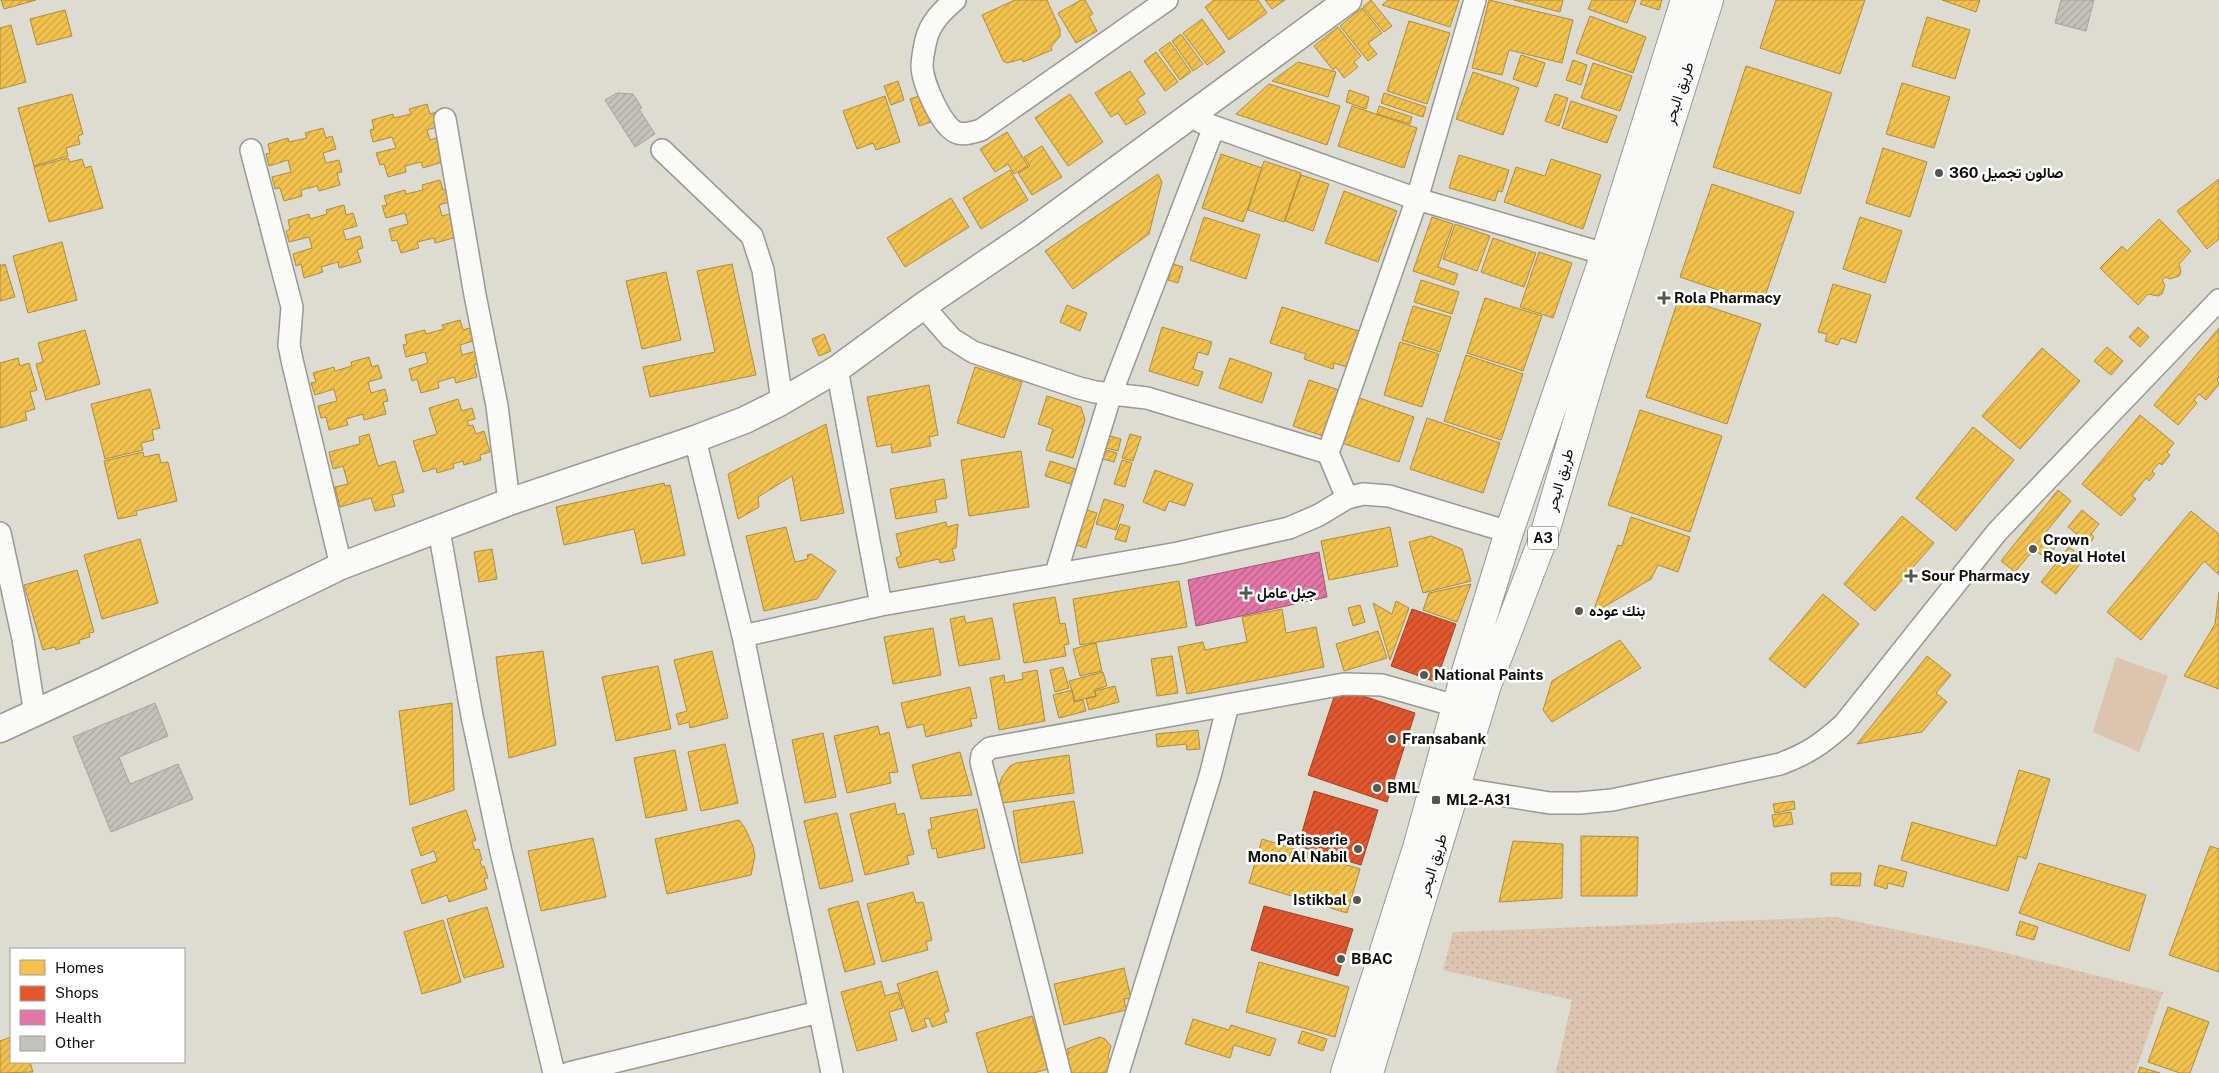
<svg xmlns="http://www.w3.org/2000/svg" width="2219" height="1073" viewBox="0 0 2219 1073" font-family="'Public Sans',Vazirmatn,sans-serif">
	<style>
		.grass { fill: url(#grass-dots) }
		.green { fill: #ddc4af }
		.homes { fill: url(#homes-hatch); stroke: #ae8c3a }
		.shops { fill: url(#shops-hatch); stroke: #a44223 }
		.health { fill: url(#health-hatch); stroke: #a45879 }
		.building { fill: url(#building-hatch); stroke: #a6a49d }
		.lines { fill: none; stroke-linecap: round; stroke-linejoin: round }
		.minor-casing { stroke: #999991; stroke-width: 24 }
		.major-casing { stroke: #999991; stroke-width: 29 }
		.highway-casing { stroke: #999991; stroke-width: 30 }
		.minor { stroke: #fafaf8; stroke-width: 21 }
		.major { stroke: #fafaf8; stroke-width: 26 }
		.highway { stroke: #fafaf8; stroke-width: 28 }
		.poi-dot { fill: #575750; stroke: #fff; stroke-width: 2 }
		.labels { text-anchor: middle; stroke-width: 5; stroke-linejoin: round; paint-order: stroke }
		.shield { fill: #fff; stroke: #585854; stroke-width: 1 }
		.shield-label { font-size: 14px; font-weight: bold; fill: #10100a }
		.street-label { font-size: 15px; fill: #10100a; stroke: #fff }
		.poi-label { font-size: 15px; font-weight: bold; fill: #10100a; stroke: #fff; text-anchor: start }
	</style>
	<defs>
		<pattern id="grass-dots" width="8" height="8" patternUnits="userSpaceOnUse" patternTransform="scale(1.25)"><rect width="8" height="8" fill="#ddc4af"/><path d="M2 2h.1M6 6h.1" fill="none" stroke="#bda795" stroke-width="1.8" stroke-linecap="round"/></pattern>
		<pattern id="homes-hatch" width="6" height="6" patternUnits="userSpaceOnUse" patternTransform="scale(1.25)"><rect width="6" height="6" fill="#f2c14e"/><path d="M-1 1l2-2M0 6l6-6M5 7l2-2" fill="none" stroke="#cea543"/></pattern>
		<pattern id="shops-hatch" width="6" height="6" patternUnits="userSpaceOnUse" patternTransform="scale(1.25)"><rect width="6" height="6" fill="#e4572e"/><path d="M-1 1l2-2M0 6l6-6M5 7l2-2" fill="none" stroke="#b74725"/></pattern>
		<pattern id="health-hatch" width="6" height="6" patternUnits="userSpaceOnUse" patternTransform="scale(1.25)"><rect width="6" height="6" fill="#e377a8"/><path d="M-1 1l2-2M0 6l6-6M5 7l2-2" fill="none" stroke="#b76087"/></pattern>
		<pattern id="building-hatch" width="6" height="6" patternUnits="userSpaceOnUse" patternTransform="scale(1.25)"><rect width="6" height="6" fill="#c4c3bb"/><path d="M-1 1l2-2M0 6l6-6M5 7l2-2" fill="none" stroke="#a7a69f"/></pattern>
	</defs>
	<rect width="100%" height="100%" fill="#dcdcd2"/>
	<path class="grass" d="M1835,917L1990,949L2163,992L2135,1073H1556L1572,1000L1443,970L1453,932Z"/>
	<path class="green" d="M2116,657L2168,676L2139,752L2093,732Z"/>
	<path class="homes" d="M1,0H36L4,9Z
		M1015,0H1047L1060,29V36L1051,47L1052,50L1023,62L1022,59L1007,63L1003,61L982,15Z
		M1081,0H1085L1093,14L1089,16L1097,31L1076,43L1058,13Z
		M1214,0H1258L1267,13L1229,40L1205,7Z
		M1265,0H1285L1272,9Z
		M1371,0L1392,26L1384,32L1363,7Z
		M1388,0H1459L1450,27L1382,5Z
		M1489,0L1573,20L1562,63L1509,50L1502,75L1472,68Z
		M1514,0H1563L1560,12Z
		M1592,0H1636L1627,23L1588,9Z
		M1642,0H1662L1659,10L1640,4Z
		M1776,0H1865L1840,74L1760,48Z
		M1942,0H1980L1976,12Z
		M1362,8L1382,33L1368,43L1377,54L1368,61L1340,26Z
		M65,10L72,36L37,45L30,19Z
		M1590,16L1646,37L1633,73L1576,53Z
		M1927,17L1970,30L1955,79L1912,66Z
		M1202,19L1225,52L1207,65L1183,33Z
		M1409,21L1450,33L1427,104L1387,91Z
		M11,25L26,82L0,89V28Z
		M1338,27L1361,56L1354,62L1358,67L1344,78L1336,67L1333,70L1314,46Z
		M1181,34L1203,64L1193,71L1172,41Z
		M1170,42L1191,72L1180,80L1159,50Z
		M1156,52L1178,82L1165,91L1144,61Z
		M1521,55L1545,63L1537,87L1513,79Z
		M1573,60L1587,65L1581,85L1566,80Z
		M1298,62L1336,72L1328,97L1272,81Z
		M1593,63L1632,76L1620,111L1581,98Z
		M1746,66L1832,93L1800,194L1713,167Z
		M1130,71L1145,94L1137,99L1146,113L1126,125L1118,113L1111,117L1095,93Z
		M1473,72L1519,88L1503,135L1456,119Z
		M898,81L904,100L891,105L884,86Z
		M1902,83L1950,97L1934,148L1886,134Z
		M1269,84L1340,106L1327,145L1236,114Z
		M1349,90L1369,97L1366,109L1346,102Z
		M1384,93L1426,107L1423,117L1381,103Z
		M72,94L83,134L78,136L80,144L66,148L68,156L34,166L18,108Z
		M925,94L934,121L919,126L910,99Z
		M1070,94L1103,142L1068,166L1035,118Z
		M1555,94L1568,98L1559,126L1545,121Z
		M885,96L900,142L876,150L873,143L857,149L843,111Z
		M1571,101L1617,116L1607,143L1562,128Z
		M427,104L430,114L437,112L440,126L427,130L430,140L443,136L445,161L423,168L421,162L405,166L406,172L388,177L384,164L380,165L376,153L396,148L392,137L373,142L370,130L374,129L372,120L393,114L394,118L411,114L409,109Z
		M1352,106L1417,128L1404,168L1338,146Z
		M1379,106L1412,117L1410,124L1377,114Z
		M323,128L326,138L332,136L336,149L323,153L326,163L339,160L342,172L337,173L340,185L319,191L317,186L301,190L302,196L284,201L280,188L275,189L272,177L291,172L288,160L269,166L266,154L270,153L268,144L288,138L289,142L307,138L305,133Z
		M1007,132L1028,166L1014,174L1008,164L995,172L980,149Z
		M1042,146L1062,177L1032,195L1018,173L1030,166L1024,157Z
		M1883,148L1927,162L1910,217L1866,203Z
		M1221,154L1262,168L1243,222L1202,208Z
		M1459,155L1509,170L1502,192L1498,191L1495,201L1449,188Z
		M68,158L70,162L82,159L85,168L91,166L103,208L49,222L34,167Z
		M1551,159L1601,175L1583,229L1504,202L1516,167L1545,176Z
		M1264,161L1301,173L1284,222L1248,210Z
		M1010,170L1028,200L981,229L963,198Z
		M1158,174L1162,182L1149,234L1073,289L1045,251Z
		M1301,175L1329,184L1313,231L1285,221Z
		M2219,179V239L2207,249L2177,211Z
		M440,180L443,190L449,188L453,201L439,205L442,216L456,212L457,237L435,243L434,238L417,242L419,248L401,253L397,240L392,241L389,229L408,224L405,213L386,218L382,206L387,205L384,196L405,190L406,194L423,190L422,185Z
		M1712,184L1794,212L1762,305L1680,277Z
		M1344,191L1397,211L1378,262L1325,243Z
		M951,198L969,227L905,267L887,238Z
		M344,205L346,215L353,213L357,226L343,230L346,240L360,236L363,248L357,250L361,262L339,268L338,262L321,267L323,272L304,278L301,264L296,266L293,254L312,248L309,237L289,242L286,231L290,229L288,220L309,214L310,219L327,214L326,210Z
		M1204,217L1260,235L1246,279L1190,260Z
		M1432,217L1453,224L1438,267L1458,274L1454,285L1413,271Z
		M1860,217L1902,231L1885,283L1843,269Z
		M2159,219L2191,251L2179,264L2181,272L2179,276L2170,279L2166,277L2162,280L2165,285L2162,294L2158,296L2148,294L2138,305L2100,268L2122,246L2127,251Z
		M1455,224L1490,236L1477,271L1443,259Z
		M1493,238L1536,253L1524,287L1481,272Z
		M62,242L77,300L28,313L13,256Z
		M1539,252L1572,263L1553,318L1520,307Z
		M0,264V266L5,264L15,297L0,301Z
		M732,264L756,375L650,397L643,367L715,352L697,271Z
		M1173,264L1183,267L1178,283L1168,280Z
		M666,272L681,340L642,349L626,281Z
		M1421,280L1459,292L1452,314L1414,302Z
		M1833,284L1871,295L1856,343L1841,338L1838,345L1825,341L1827,334L1818,332Z
		M1679,297L1761,324L1727,424L1646,397Z
		M1485,298L1542,316L1523,371L1467,353Z
		M1067,305L1087,313L1080,331L1060,322Z
		M1413,306L1451,317L1440,352L1402,340Z
		M1282,307L1359,331L1347,367L1334,363L1333,369L1304,359L1306,354L1270,343Z
		M460,320L463,330L469,328L473,341L460,345L462,355L476,351L479,363L474,365L477,377L456,383L454,377L438,382L439,388L421,393L417,379L412,381L409,369L428,363L425,352L406,357L403,345L407,344L405,335L425,330L426,334L444,329L442,325Z
		M1162,327L1212,342L1208,355L1198,352L1193,369L1203,372L1198,386L1149,371Z
		M2138,327L2149,337L2140,347L2129,337Z
		M2219,328V377L2217,379L2219,384L2206,400L2199,394L2194,400L2197,403L2178,425L2154,405Z
		M85,330L100,384L46,400L36,364L43,362L38,343Z
		M824,334L831,351L819,356L812,339Z
		M1400,342L1439,354L1422,407L1384,395Z
		M2107,347L2123,361L2111,375L2094,361Z
		M2042,348L2080,381L2020,449L1982,416Z
		M1466,355L1523,374L1501,440L1444,421Z
		M369,357L372,367L378,365L382,378L368,382L371,393L385,389L388,401L383,402L386,414L364,420L363,414L346,419L348,425L329,430L326,417L321,418L318,406L337,401L334,389L315,395L311,383L316,382L313,373L334,367L335,371L352,366L351,362Z
		M18,358L20,366L29,363L37,390L30,392L35,409L25,412L27,420L0,428V363Z
		M1230,358L1272,373L1262,403L1219,388Z
		M975,367L1022,382L1004,438L957,423Z
		M1309,380L1342,391L1326,437L1293,426Z
		M929,385L938,435L929,437L931,446L892,453L891,444L877,447L867,397Z
		M150,389L160,428L152,430L154,440L141,443L143,450L105,459L91,404Z
		M1351,395L1414,417L1399,462L1336,441Z
		M1047,396L1081,407L1085,420L1073,458L1046,450L1053,429L1038,424Z
		M458,399L462,411L472,408L475,419L467,421L469,426L473,425L476,434L484,431L490,452L480,455L481,460L464,465L463,461L453,464L454,468L437,473L436,468L423,472L413,441L437,434L429,408Z
		M1640,410L1722,436L1690,532L1608,505Z
		M2140,415L2174,443L2167,452L2170,455L2162,465L2159,463L2152,471L2155,474L2149,481L2146,478L2132,496L2136,499L2121,516L2082,484Z
		M1427,418L1500,443L1483,493L1410,469Z
		M826,424L844,513L801,521L792,476L758,497L759,507L738,519L728,474Z
		M1973,427L2014,460L1956,531L1916,498Z
		M369,434L378,466L395,461L404,492L392,495L395,506L375,511L371,498L340,507L335,487L348,484L343,466L333,469L329,452L360,444L359,437Z
		M1130,434L1141,437L1133,461L1122,458Z
		M1110,436L1121,439L1118,451L1106,448Z
		M1106,450L1117,453L1114,462L1103,459Z
		M1021,451L1029,507L969,516L961,460Z
		M143,452L144,457L159,454L161,463L168,462L177,501L136,511L137,515L118,519L104,461Z
		M1122,460L1132,463L1125,487L1114,484Z
		M1050,461L1079,470L1074,485L1045,476Z
		M1155,470L1193,484L1185,506L1169,501L1165,511L1143,502Z
		M944,479L947,498L935,500L937,512L896,519L890,489Z
		M664,483L665,486L670,485L685,555L642,564L634,529L564,545L556,507Z
		M2058,490L2071,501L2046,532L2059,542L2046,559L2034,549L2015,572L2001,561Z
		M1104,499L1124,505L1116,530L1096,524Z
		M1084,509L1097,513L1086,548L1073,544Z
		M2082,510L2099,524L2091,534L2094,537L2089,544L2068,527Z
		M2191,511L2219,534V575L2204,561L2141,640L2107,612Z
		M1902,516L1934,543L1875,611L1844,584Z
		M1631,517L1690,537L1678,572L1658,565L1651,579L1592,614L1618,545L1622,546Z
		M946,522L947,527L958,524L956,548L952,549L955,560L940,563L939,559L899,568L896,558L901,556L896,534Z
		M1120,524L1130,527L1126,542L1115,539Z
		M786,527L795,562L808,559L807,555L811,554L836,571L817,599L764,611L746,536Z
		M1390,527L1398,566L1329,580L1321,541Z
		M1431,536L1462,549L1471,581L1423,593L1409,542Z
		M140,539L158,603L102,619L84,555Z
		M2069,547L2084,559L2056,594L2041,582Z
		M492,549L497,579L479,582L474,552Z
		M77,570L94,632L89,633L90,637L79,640L80,643L56,650L55,647L43,650L24,585Z
		M1179,581L1187,627L1080,645L1073,599Z
		M1471,584L1457,622L1423,610L1429,593Z
		M2219,592V689L2184,676L2215,624Z
		M1823,594L1859,624L1805,688L1769,659Z
		M1055,597L1060,624L1065,623L1069,644L1064,645L1066,656L1024,663L1013,604Z
		M1396,601L1409,608L1390,660L1373,603L1392,614Z
		M1360,605L1365,622L1353,626L1348,608Z
		M1282,609L1286,633L1316,627L1324,667L1187,694L1178,647L1203,642L1205,650L1247,642L1242,617Z
		M964,616L966,623L992,618L1000,659L959,666L950,619Z
		M933,628L941,675L893,684L884,637Z
		M1378,631L1387,658L1344,671L1336,644Z
		M1620,640L1641,668L1552,722L1543,710L1552,681Z
		M1096,643L1102,671L1080,676L1073,649Z
		M543,651L556,745L509,758L496,657Z
		M712,651L728,718L690,728L689,722L679,725L676,714L687,711L674,660Z
		M1172,656L1178,693L1157,696L1151,659Z
		M1927,656L1951,675L1936,693L1947,702L1922,732L1857,744Z
		M658,666L671,729L616,741L602,677Z
		M1063,667L1069,688L1055,692L1050,670Z
		M1037,670L1045,721L999,730L990,678L1004,675L1005,683L1023,679L1022,673Z
		M1103,672L1107,686L1094,690L1096,696L1075,701L1069,681Z
		M1115,686L1119,702L1089,710L1086,699L1096,696L1095,691Z
		M970,687L977,718L970,719L972,726L926,737L923,724L907,728L901,703Z
		M1072,690L1074,702L1083,700L1086,711L1059,718L1053,695Z
		M452,703L454,790L410,805L399,711Z
		M878,726L880,735L889,732L898,772L889,773L891,783L847,793L834,736Z
		M1198,730L1200,749L1187,750L1186,744L1157,747L1156,734Z
		M823,733L836,797L805,803L792,740Z
		M725,744L738,803L701,811L688,752Z
		M675,750L687,810L646,818L634,758Z
		M960,752L972,795L921,799L912,765Z
		M1069,755L1074,793L1003,803L999,786L1002,777L1010,766L1016,763Z
		M2019,770L2050,779L2026,859L2018,856L2008,891L1901,860L1912,822L1996,846Z
		M1074,801L1083,853L1021,863L1013,811Z
		M1794,801L1795,809L1775,813L1773,804Z
		M895,803L897,815L904,813L914,854L907,856L909,864L865,875L850,814Z
		M977,809L985,848L938,858L936,848L932,849L928,830L932,829L930,818Z
		M466,810L476,840L472,842L475,850L479,849L482,860L480,861L482,867L484,866L488,878L484,879L487,889L449,902L447,895L422,904L411,870L437,861L434,851L421,856L412,828Z
		M1791,812L1793,824L1774,827L1772,815Z
		M837,813L853,881L820,889L804,821Z
		M739,820L745,828L753,846L755,856L751,875L667,894L655,839Z
		M1581,836L1638,837L1637,896H1581Z
		M593,838L606,897L541,911L528,851Z
		M1262,839L1360,869L1347,913L1249,883Z
		M1513,841L1563,844L1562,898L1499,902Z
		M2210,846L2219,849V972L2169,955Z
		M2039,863L2146,895L2129,951L2019,913Z
		M1879,865L1907,872L1903,887L1888,883L1887,889L1874,885Z
		M1831,873H1861L1860,886L1831,885Z
		M913,892L916,903L923,902L932,940L926,942L928,950L882,962L867,904Z
		M858,901L875,964L845,972L828,909Z
		M487,907L504,967L464,978L447,919Z
		M443,920L461,982L422,994L404,932Z
		M2020,921L2038,927L2034,940L2016,935Z
		M1259,962L1349,987L1335,1037L1246,1012Z
		M1124,968L1131,998L1124,999L1126,1010L1064,1025L1054,984Z
		M937,971L949,1011L944,1013L947,1022L932,1027L929,1018L924,1019L927,1027L912,1032L897,984Z
		M881,981L885,996L898,992L903,1008L889,1012L897,1040L857,1051L841,992Z
		M2168,1007L2209,1022L2190,1073H2180L2148,1062Z
		M1032,1016L1048,1069L1034,1073H988L976,1033Z
		M1193,1019L1229,1030L1231,1025L1276,1039L1270,1056L1234,1045L1230,1058L1185,1044Z
		M1302,1031L1327,1039L1323,1051L1298,1043Z
		M11,1037V1062H30L33,1072L0,1073V1041Z
		M1100,1037L1105,1039L1111,1046L1108,1057L1113,1069L1103,1073H1071L1065,1055L1069,1053L1067,1049Z
		M2140,1067L2160,1073H2138Z"/>
	<path class="shops" d="M1412,609L1456,624L1436,682L1391,666Z
		M1357,694L1415,713L1387,802L1308,775L1334,697Z
		M1314,791L1378,810L1361,865L1298,846Z
		M1264,906L1353,929L1338,976L1251,950Z"/>
	<path class="health" d="M1319,552L1327,597L1196,626L1188,580Z"/>
	<path class="building" d="M2061,0H2094L2086,31L2055,23Z
		M617,93L633,94L642,108L639,109L655,134L635,147L605,100Z
		M155,703L168,736L119,757L130,784L178,764L193,799L111,832L73,737Z"/>
	<g class="lines">
		<g class="minor-casing">
			<path id="minor" d="M955,0C942,11 930,23 926,40C924,49 922,58 922,67C923,83 942,129 958,133C966,135 974,132 981,130L1167,0
				M445,119L475,295L497,406L509,502
				M1201,122L1417,199L1605,254
				M251,150L292,307L289,345L292,360L341,566
				M662,150L752,236L763,270L782,401
				M923,306L951,338L973,352L1076,387L1095,392L1147,398L1328,453
				M837,369L881,605
				M695,439L743,636L832,1073
				M1347,498L1328,453L1417,199L1475,0
				M439,530L472,716L501,852L554,1073
				M0,533L23,639L35,714
				M1056,573L1111,394L1214,127
				M743,636L881,605L1178,553L1289,528L1319,515L1347,498L1363,494L1389,496L1509,532
				M1457,788L1550,803H1579L1612,800L1780,764C1807,754 1822,744 1844,724L1997,532L2219,300
				M569,1073L819,1012
				M1060,1073L981,762L982,755L990,748L1344,684L1382,685L1456,706
				M1118,1073L1210,776L1228,705"/>
		</g>
		<g class="major-casing">
			<path id="major" d="M0,729L104,681L341,566L509,502L695,439L745,420L779,403L837,369L923,306L1029,234L1348,0"/>
		</g>
		<g class="highway-casing">
			<path id="highway" d="M1345,1073L1417,848L1464,678L1509,532L1605,254L1685,0
				M1369,1073L1487,685L1543,539L1591,375L1709,0"/>
		</g>
		<use href="#minor" class="minor"/>
		<use href="#major" class="major"/>
		<use href="#highway" class="highway"/>
	</g>
	<g class="poi-dot">
		<circle cx="1939" cy="173" r="5"/>
		<path d="M1661.5 290.5h5v5h5v5h-5v5h-5v-5h-5v-5h5z"/>
		<circle cx="2033" cy="549" r="5"/>
		<path d="M1908.5 568.5h5v5h5v5h-5v5h-5v-5h-5v-5h5z"/>
		<path d="M1243.5 585.5h5v5h5v5h-5v5h-5v-5h-5v-5h5z"/>
		<circle cx="1579" cy="611" r="5"/>
		<circle cx="1424" cy="675" r="5"/>
		<circle cx="1392" cy="739" r="5"/>
		<circle cx="1377" cy="788" r="5"/>
		<rect x="1431" y="795" width="10" height="10" rx="2.5"/>
		<circle cx="1358" cy="849" r="5"/>
		<circle cx="1357" cy="900" r="5"/>
		<circle cx="1341" cy="959" r="5"/>
	</g>
	<g class="labels">
		<rect class="shield" x="1528" y="526.5" width="30" height="23" rx="4"/>
		<g class="shield-label">
			<text x="1543" y="543">A3</text>
		</g>
		<g class="street-label">
			<text transform="translate(1679 93) rotate(-72)" y="5">طريق البحر</text>
			<text transform="translate(1560 480) rotate(-74)" y="5">طريق البحر</text>
			<text transform="translate(1433 865) rotate(-73)" y="5">طريق البحر</text>
		</g>
		<g class="poi-label">
			<text x="1949" y="178">صالون تجميل 360</text>
			<text x="1674" y="303">Rola Pharmacy</text>
			<text x="2043" y="545">Crown<tspan x="2043" dy="17">Royal Hotel</tspan></text>
			<text x="1921" y="581">Sour Pharmacy</text>
			<text x="1257" y="598">جبل عامل</text>
			<text x="1589" y="616">بنك عوده</text>
			<text x="1434" y="680">National Paints</text>
			<text x="1402" y="744">Fransabank</text>
			<text x="1387" y="793">BML</text>
			<text x="1446" y="805">ML2-A31</text>
			<text x="1348" y="845" text-anchor="end">Patisserie<tspan x="1348" dy="17">Mono Al Nabil</tspan></text>
			<text x="1347" y="905" text-anchor="end">Istikbal</text>
			<text x="1351" y="964">BBAC</text>
		</g>
	</g>
	<rect x="10" y="948" width="175" height="115" fill="#ffffff" stroke="#9f9f9d"/>
	<rect x="20" y="960" width="25" height="15" fill="#f2c14e" stroke="#9f9f9d"/>
	<text x="55" y="973" font-size="15" fill="#10100a">Homes</text>
	<rect x="20" y="986" width="25" height="15" fill="#e4572e" stroke="#9f9f9d"/>
	<text x="55" y="998" font-size="15" fill="#10100a">Shops</text>
	<rect x="20" y="1010" width="25" height="15" fill="#e377a8" stroke="#9f9f9d"/>
	<text x="55" y="1023" font-size="15" fill="#10100a">Health</text>
	<rect x="20" y="1036" width="25" height="15" fill="#c4c3bb" stroke="#9f9f9d"/>
	<text x="55" y="1048" font-size="15" fill="#10100a">Other</text>
</svg>
